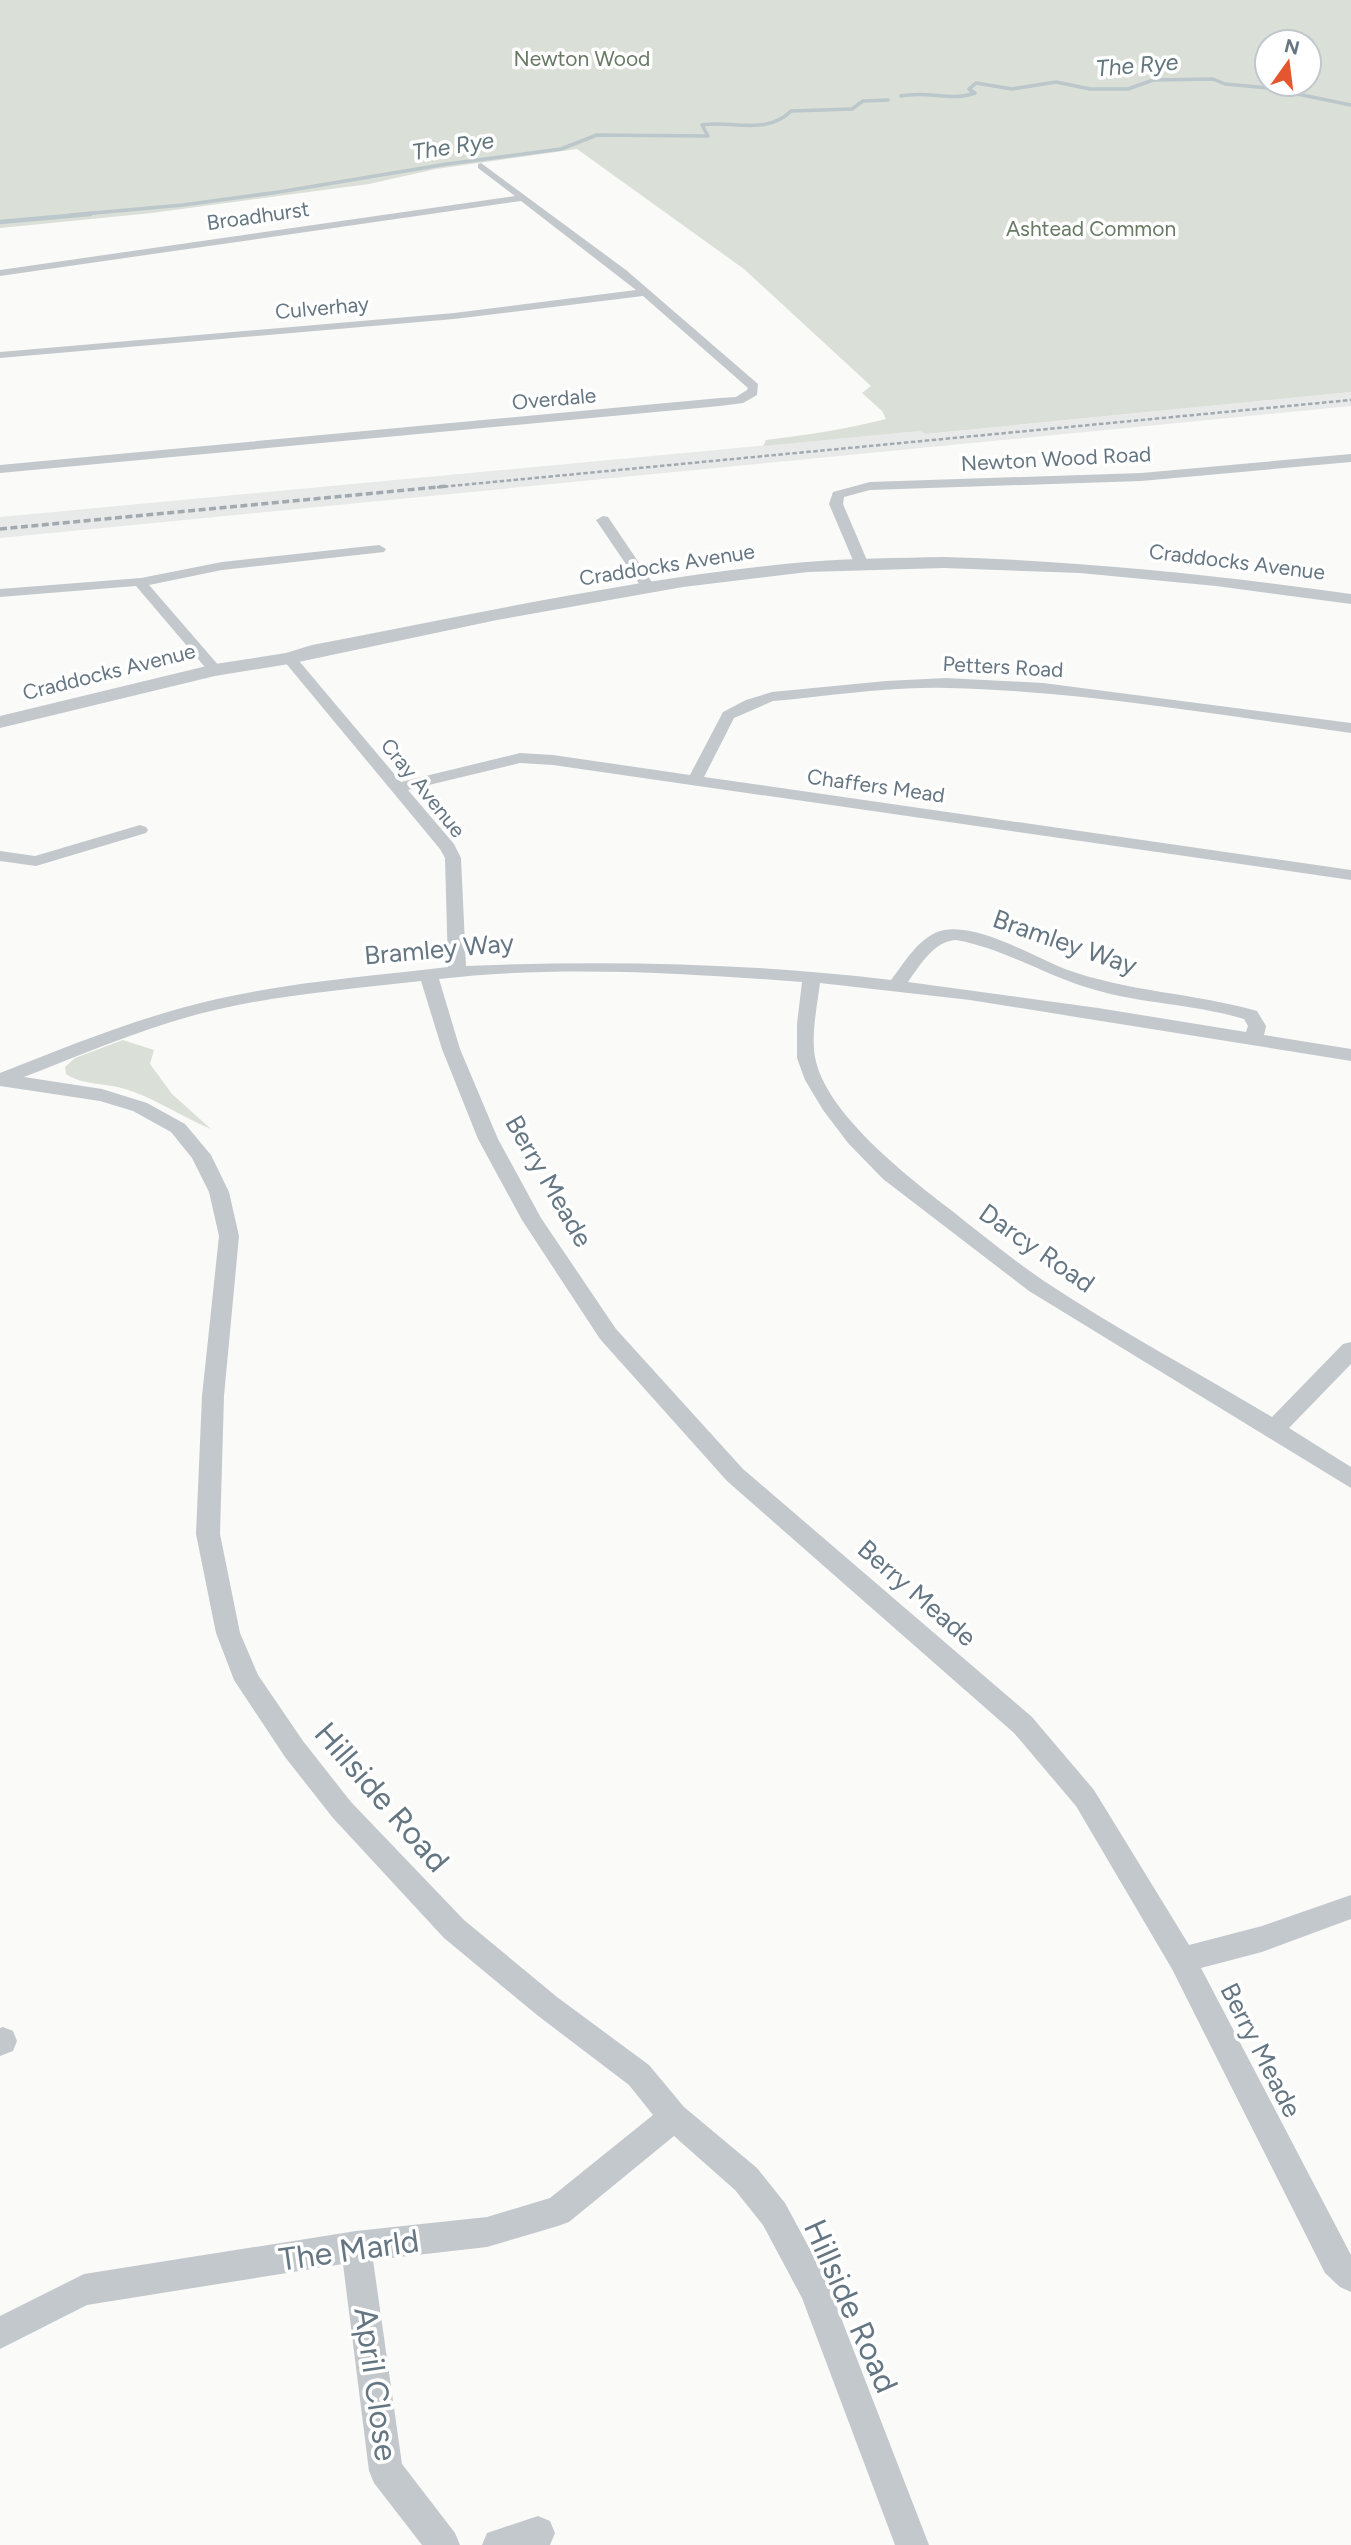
<svg xmlns="http://www.w3.org/2000/svg" width="1351" height="2545" viewBox="0 0 1351 2545" font-family="Figtree,sans-serif">
	<style>
		.built { fill: #e8e9e9 }
		.green { fill: #dadfd7; fill-rule: evenodd }
		.lines { fill: none; stroke-linecap: round; stroke-linejoin: round }
		.stream-far1 { stroke: #bbc7cb; stroke-width: 3.5 }
		.stream { stroke: #bbc7cb; stroke-width: 4.5 }
		.minor { fill: #c3c8cc; fill-rule: evenodd }
		.tertiary { fill: #c3c8cc; fill-rule: evenodd }
		.rail-far1 { stroke: #a2aab0; stroke-width: 2.5; stroke-dasharray: 4.5 2.5; stroke-linecap: butt }
		.rail { stroke: #a2aab0; stroke-width: 3.5; stroke-dasharray: 7 3.5; stroke-linecap: butt }
		.labels { text-anchor: middle; stroke-width: 7; stroke-linejoin: round; paint-order: stroke }
		.far-park-label { font-size: 21px; fill: #687a64; stroke: #fff }
		.far-street-label { font-size: 21px; fill: #657683; stroke: #fff }
		.far-water-label { font-size: 23px; font-style: italic; fill: #60757c; stroke: #fff }
		.street-label { font-size: 26px; fill: #657683; stroke: #fff }
		.near-street-label { font-size: 32px; fill: #657683; stroke: #fff }
	</style>
	<rect width="100%" height="100%" fill="#fafaf8"/>
	<path class="built" d="M1351,392V406L0,538V517L920,431L927,434Z"/>
	<path class="green" d="M0,0H1351V392L926,434L920,431L763,446L766,440C807,435 847,429 886,419L882,411L862,393L871,386L744,269L577,149L436,169L369,184L152,213L0,228ZM1309,42V84H1267V42Z
		M123,1040L154,1050L150,1064L172,1094L211,1129C182,1117 155,1098 125,1089C106,1083 82,1085 66,1074L65,1067L75,1058Z"/>
	<g class="lines">
		<path class="stream-far1" d="M901,96C929,90 951,102 975,93L969,89L976,83L1012,89L1056,82L1090,89H1128L1153,80L1213,79L1225,84L1268,88L1351,105
			M71,215L183,205L279,192L447,164L561,149L597,135L708,136L702,125C733,120 766,136 791,111L852,109L863,101L888,100"/>
		<path class="stream" d="M0,222L90,214"/>
		<path class="minor" d="M481,163L626,270L758,384L757,395L743,403L720,406L0,473V465L720,398L736,397L747,390L748,388L643,296L454,319L0,358V352L454,313L636,290L521,201L0,276V270L515,196L478,168V164Z
			M1351,454V462L1141,481L870,490L844,497L843,504L869,565L862,569L855,565L829,504L833,492L870,482L1141,473Z
			M603,516L608,517L656,588L654,591L649,592L642,588L596,520Z
			M379,545L386,549L384,552L222,570L149,585L220,667L222,670L220,673H210L136,586L0,597V589L141,578L222,562Z
			M289,654L294,655L401,782L520,753L553,755L690,775L723,712L746,700L772,692L886,681L946,678L1043,683L1351,723V733C1218,715 1083,691 948,688C890,686 831,696 773,701L734,718L704,777L1351,870V880L553,765L520,763L408,790L454,844L461,858L466,966C609,960 749,963 891,980C905,962 920,935 944,930C980,924 1032,956 1065,969C1128,992 1194,993 1257,1011L1266,1026L1264,1035L1351,1049V1061L970,1000L820,983C817,1007 811,1034 815,1057C825,1113 908,1177 951,1210C981,1234 1012,1259 1044,1281C1116,1329 1197,1372 1272,1417L1343,1344L1351,1342V1364L1289,1428L1351,1467V1488L1029,1291L883,1179L848,1143L823,1110L805,1080L797,1058V1024L802,982C682,973 559,965 439,979L460,1049L498,1139L541,1218L616,1329L743,1469L1032,1717L1094,1790L1189,1945L1262,1926L1351,1895V1919L1262,1952L1201,1968L1351,2255V2292L1340,2287L1325,2273L1172,1969L1076,1806L1014,1733L727,1481L600,1339L522,1220L478,1139L442,1049L421,981C353,989 283,994 215,1010C150,1025 86,1053 24,1077L102,1089L147,1103L185,1124L211,1155L229,1192L239,1236L224,1396L220,1534L240,1633L258,1675L303,1741L351,1802L464,1920L557,1997L649,2065L684,2107L757,2168L785,2203L826,2279L929,2545H895L802,2298L763,2225L735,2190L674,2136L569,2222L558,2226L487,2247L373,2260L402,2464L455,2533L460,2545H422L374,2483L369,2471L343,2264L87,2305L0,2349V2316L84,2274L356,2231L487,2217L550,2198L653,2115L629,2085L537,2015L444,1938L333,1818L285,1757L234,1680L216,1633L196,1534L202,1396L219,1236L209,1192L192,1158L171,1132L133,1111L100,1101L0,1086V1073C71,1045 142,1016 217,999C292,982 372,976 448,967L445,858L440,849L284,661L282,658L284,655ZM956,940C1003,948 1046,976 1092,989C1142,1004 1194,1004 1244,1019L1248,1026L1246,1032L1098,1008L908,982C920,965 934,941 956,940Z
			M140,825L146,827L148,830L146,833L36,866L0,861V851L35,856Z
			M3,2027L13,2031L17,2041L13,2051L0,2056V2028Z
			M538,2516L550,2521L555,2533L550,2545H482L487,2533Z"/>
		<path class="tertiary" d="M944,557C1081,561 1216,575 1351,594V604L1216,586L1080,573L944,568L808,572L683,587L497,620L289,664L215,676L0,728V716L215,664L286,653L312,645C476,614 639,577 806,562C852,558 898,558 944,557Z"/>
		<path class="rail-far1" d="M430,488L1351,400"/>
		<path class="rail" d="M0,529L448,486"/>
	</g>
	<g class="labels">
		<g class="far-park-label">
			<text x="582" y="66">Newton Wood</text>
			<text x="1091" y="236">Ashtead Common</text>
		</g>
		<g class="far-street-label">
			<text transform="translate(258 216) rotate(-8)" y="7">Broadhurst</text>
			<text transform="translate(322 308) rotate(-5)" y="7">Culverhay</text>
			<text transform="translate(554 399) rotate(-5)" y="7">Overdale</text>
			<text transform="translate(1056 459) rotate(-3)" y="7">Newton Wood Road</text>
			<text transform="translate(1237 562) rotate(7)" y="7">Craddocks Avenue</text>
			<text transform="translate(667 565) rotate(-9)" y="7">Craddocks Avenue</text>
			<text transform="translate(1003 667) rotate(3)" y="7">Petters Road</text>
			<text transform="translate(109 672) rotate(-14)" y="7">Craddocks Avenue</text>
			<text transform="translate(876 786) rotate(8)" y="7">Chaffers Mead</text>
			<text transform="translate(423 788) rotate(51)" y="7">Cray Avenue</text>
		</g>
		<g class="far-water-label">
			<text transform="translate(1137 65) rotate(-5)" y="8">The Rye</text>
			<text transform="translate(453 146) rotate(-9)" y="8">The Rye</text>
		</g>
		<g class="street-label">
			<text transform="translate(1065 942) rotate(19)" y="9">Bramley Way</text>
			<text transform="translate(439 949) rotate(-5)" y="9">Bramley Way</text>
			<text transform="translate(549 1181) rotate(60)" y="9">Berry Meade</text>
			<text transform="translate(1037 1248) rotate(35)" y="9">Darcy Road</text>
			<text transform="translate(917 1593) rotate(41)" y="9">Berry Meade</text>
			<text transform="translate(1261 2050) rotate(63)" y="9">Berry Meade</text>
		</g>
		<g class="near-street-label">
			<text transform="translate(382 1797) rotate(49)" y="11">Hillside Road</text>
			<text transform="translate(349 2250) rotate(-8)" y="11">The Marld</text>
			<text transform="translate(851 2306) rotate(66)" y="11">Hillside Road</text>
			<text transform="translate(376 2384) rotate(82)" y="11">April Close</text>
		</g>
	</g>
	<g transform="translate(1288 63) rotate(14)"><circle r="33" fill="#ffffff" stroke="#c1c8cd" stroke-width="2"/>
	<path d="M0-5L12 26L0 18L-12 26Z" fill="#e4572e"/>
	<text y="-10" font-size="19" font-weight="bold" text-anchor="middle" fill="#657683">N</text>
	</g>
</svg>
